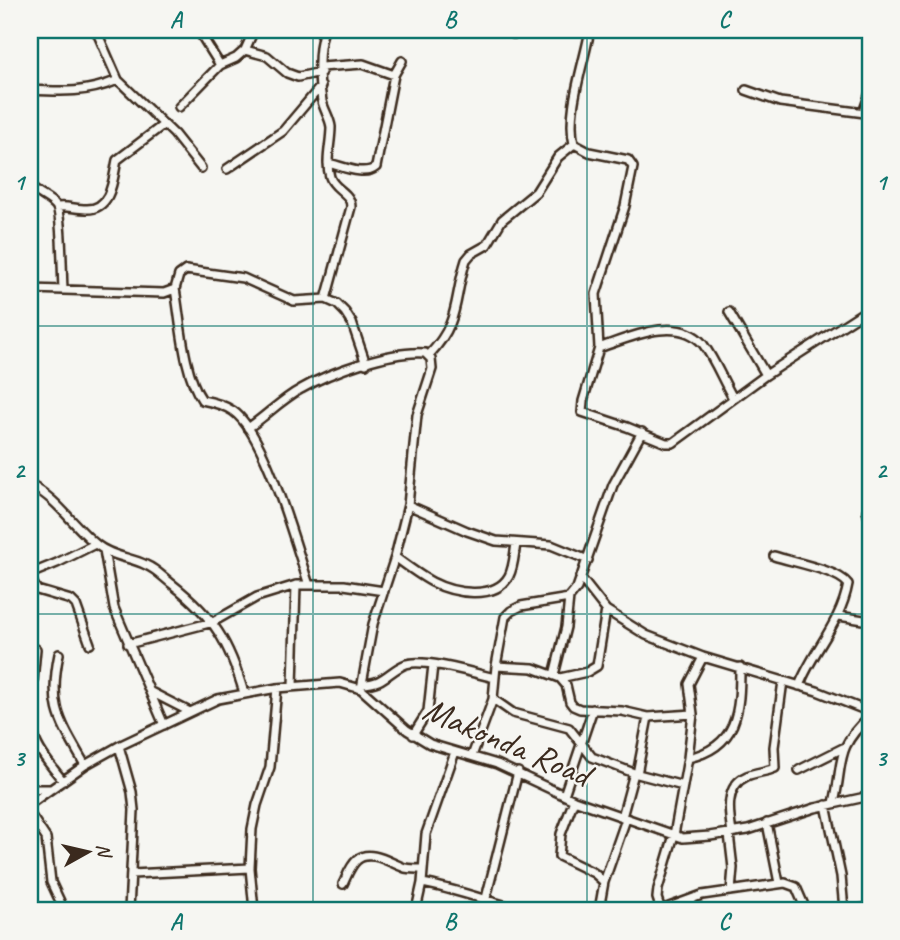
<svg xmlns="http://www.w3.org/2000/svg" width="900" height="940" viewBox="0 0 900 940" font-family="Caveat,sans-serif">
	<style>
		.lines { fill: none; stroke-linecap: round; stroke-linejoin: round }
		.minor-casing { stroke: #3b2a1e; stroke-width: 12 }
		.minor { stroke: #f6f6f2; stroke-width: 7 }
		.grid { fill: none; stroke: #0f766e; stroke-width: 2; stroke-opacity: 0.55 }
		.labels { text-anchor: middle; stroke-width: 5; stroke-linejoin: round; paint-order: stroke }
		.street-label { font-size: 35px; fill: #3b2a1e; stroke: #f6f6f2 }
		.neatline { fill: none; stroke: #0f766e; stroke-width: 2.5 }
		.grid-label { font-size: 23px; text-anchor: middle; font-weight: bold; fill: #0f766e }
	</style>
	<rect width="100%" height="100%" fill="#f6f6f2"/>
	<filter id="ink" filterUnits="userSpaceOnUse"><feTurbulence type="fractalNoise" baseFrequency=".0143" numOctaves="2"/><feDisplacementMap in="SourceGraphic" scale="14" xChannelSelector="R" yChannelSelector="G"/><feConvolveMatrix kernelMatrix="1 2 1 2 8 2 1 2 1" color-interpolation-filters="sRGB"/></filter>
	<g filter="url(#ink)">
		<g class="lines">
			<g class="minor-casing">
				<path id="minor" d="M96,30L118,80L174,134L201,168
					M198,30L220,65
					M324,30C317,50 318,80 322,101C324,110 330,118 331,127C331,144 325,161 330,177C334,190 351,192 351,207L326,299
					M590,30C584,64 566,111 574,144L589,152L628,160L633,167L625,206L596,294L599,348L583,401L582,412L627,427L666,443H673L766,375L870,308
					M513,34L542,33L551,30
					M245,50L267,56L287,73L298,77L321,72
					M321,67L363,64L394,75
					M30,90C63,92 87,93 118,80
					M746,90L780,102L865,113
					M870,93L864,110L866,115L870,117
					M179,107L220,65L236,58L245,50L254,30
					M328,163C342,166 364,177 376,167L394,75L402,61
					M227,169L283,131L321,86
					M30,186C38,195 50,198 56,206C62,213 62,275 63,289
					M58,207C68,206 76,209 86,209C112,210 113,178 117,160L163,125
					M30,289L164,293L175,289L179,275L186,270L243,278L294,301L326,299L337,304L345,312L352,323L366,364
					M175,289C181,322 183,373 202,400C213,402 224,405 233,411C266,434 295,544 309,585
					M729,312L766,375
					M599,348C628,338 678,314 703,344C715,360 723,381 733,398
					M429,355C461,321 453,300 466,260L471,254L487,245L502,220L536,192L558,157L574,144
					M248,428C266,416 282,399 301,389C330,372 391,350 425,353L431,359L432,369L417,415L408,505L395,557L373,624L361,689
					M30,485C58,499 73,526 97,545C112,557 130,557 146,565C156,569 164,578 172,584C214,617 229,642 244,693
					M408,505L467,531L496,541L551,545L588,560
					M867,511L870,522
					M104,550L114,608L164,725
					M774,556C792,562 838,570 848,584C841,623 813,650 799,686
					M395,557C407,566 419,575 432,582C453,593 495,601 509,576C514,566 514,555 516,544
					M30,574L57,563L95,544
					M580,577L606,610L646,635L703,657L817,691L870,712
					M30,578L37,590L71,600L76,605L90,644
					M839,616L870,621
					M128,644L213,622L257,597L296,585H344L384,591
					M36,649C34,672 28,718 35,739C40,754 53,768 63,781
					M59,654C48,707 60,721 85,765
					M496,666L533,668L560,678L566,685L570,702L573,706L580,709L622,711L648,717L693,714
					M554,675L566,627L569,598
					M560,678L587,672L597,666L606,610
					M362,684C385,684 388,671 406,664C424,658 475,673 494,678
					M293,686L296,585
					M151,692L190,712
					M493,699L513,713L569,728L592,757L634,773L683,786
					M413,735L428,711L433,665
					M119,746L132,792L134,810L129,910
					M472,756L493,699L496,666L505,617L511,611L521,606L569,598L577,588L613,485L642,432
					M688,758C738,747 740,711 740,667
					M799,770L843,748
					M637,774L648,717
					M30,789H51
					M564,795L593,709
					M574,800L561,834L559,856L594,873L604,882
					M834,803C844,761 834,749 870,716
					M30,804L85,765L119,746L218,699L277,688L340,683L361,689L407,730L430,744L497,764L574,800L683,838L710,836L748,830L815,808L870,796
					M826,805L841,876L844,910
					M30,814L46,838L51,882L64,910
					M622,817L634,773
					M767,823L779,883
					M732,833C729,814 724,786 747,776C756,772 766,772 775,768L774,747L783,681
					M729,834L733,868L731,891
					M132,874L250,868
					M422,883C456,889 489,902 522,910
					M343,884C347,876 350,866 357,860C370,848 392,864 405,868C411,869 417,869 422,869
					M254,910L250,868L252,829L257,805L270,767L277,688
					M416,910L422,883L426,834L455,752
					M483,910L518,772
					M599,910L604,882L626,819
					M661,910L657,898L658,889L674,835L688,758L693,714L689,684L703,657
					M661,910L702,895L785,883L796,887L806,910
					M855,910L870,907"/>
			</g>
			<use href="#minor" class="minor"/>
		</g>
	</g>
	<path class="grid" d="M313,30V910M587,30V910M30,326H870M30,614H870"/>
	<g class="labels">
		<g class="street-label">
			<text transform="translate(507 741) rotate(23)" y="12">Makonda Road</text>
		</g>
	</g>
	<rect width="900" height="940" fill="none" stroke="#f6f6f2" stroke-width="77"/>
	<g transform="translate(88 852) rotate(82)" stroke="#f6f6f2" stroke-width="5" paint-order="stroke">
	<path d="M0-5L12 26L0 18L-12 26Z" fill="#3b2a1e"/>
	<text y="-10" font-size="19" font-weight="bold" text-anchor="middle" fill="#3b2a1e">N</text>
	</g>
	<rect x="38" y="38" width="824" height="864" class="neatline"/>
	<g class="grid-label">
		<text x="176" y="27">A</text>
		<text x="450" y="27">B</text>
		<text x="724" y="27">C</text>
		<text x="19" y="190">1</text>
		<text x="881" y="190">1</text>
		<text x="19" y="478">2</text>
		<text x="881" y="478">2</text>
		<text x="19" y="766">3</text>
		<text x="881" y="766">3</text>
		<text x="176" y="929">A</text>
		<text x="450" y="929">B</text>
		<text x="724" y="929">C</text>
	</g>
</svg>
